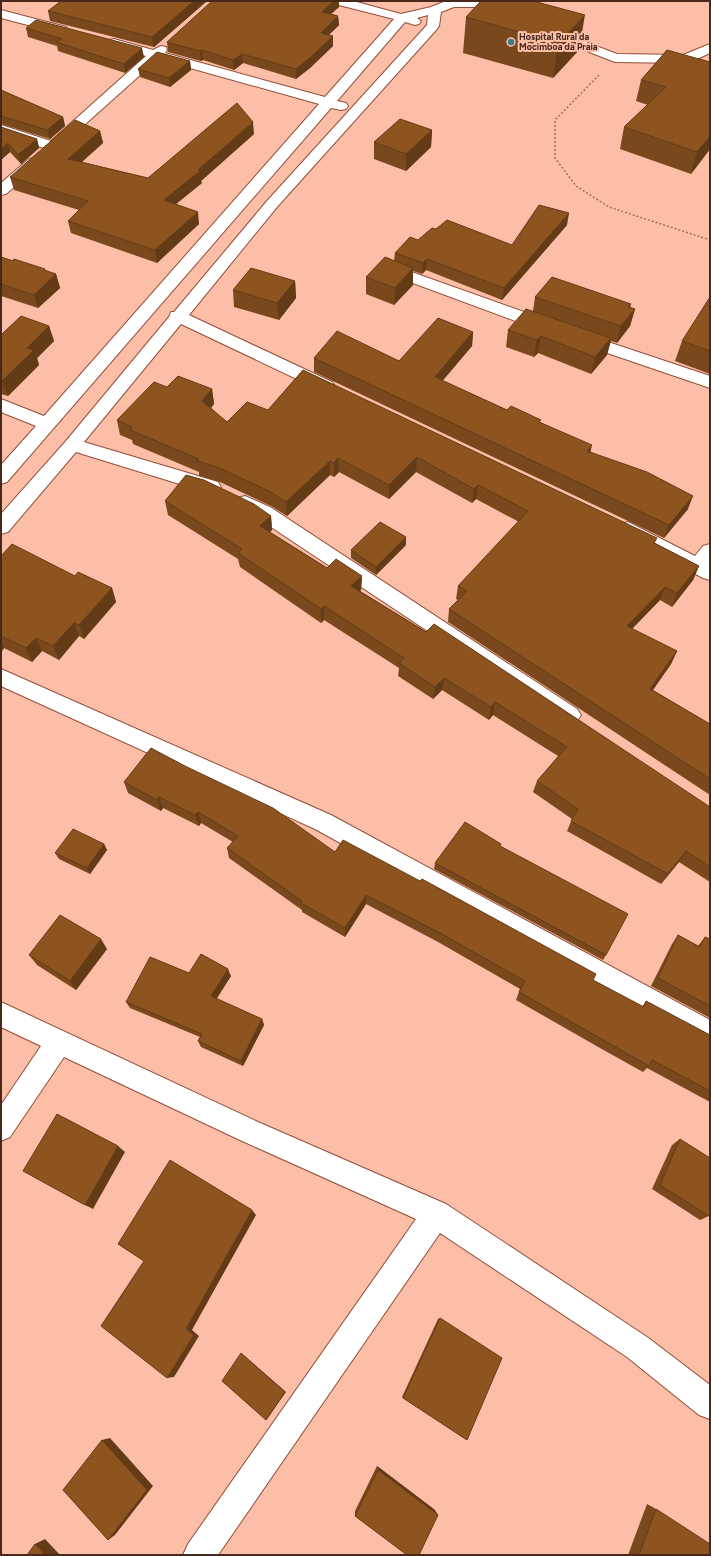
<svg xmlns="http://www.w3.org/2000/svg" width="711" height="1556" viewBox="0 0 711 1556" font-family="Figtree,sans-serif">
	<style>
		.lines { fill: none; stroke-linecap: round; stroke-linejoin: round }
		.minor-casing { stroke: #924d36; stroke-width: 2 }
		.path { stroke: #9d6f5f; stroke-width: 1.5; stroke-dasharray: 2 2; stroke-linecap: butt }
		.minor { fill: #fff; fill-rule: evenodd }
		.wall { fill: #79481c }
		.shaded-wall { fill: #633b16 }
		.building { fill: #8d5420; stroke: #633b16 }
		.poi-dot { fill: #397a8d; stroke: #fdbea8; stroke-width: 1.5 }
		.labels { text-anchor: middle; stroke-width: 4; stroke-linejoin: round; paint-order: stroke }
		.far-poi-label { font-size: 9px; font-weight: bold; fill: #46281d; stroke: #fdbea8; text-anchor: start }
	</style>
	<rect width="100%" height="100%" fill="#fdbea8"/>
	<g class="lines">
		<g class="minor-casing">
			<path id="minor" d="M333,1H353L401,14L431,7L446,1H487L485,6L481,7H454L441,12L439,26L437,29L277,207L189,315L332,382L335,386L332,390L326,392L320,390L181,324L84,442L218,482L221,487L218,492L212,494L76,452L8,532L1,534V514L66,441L169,317L171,312H174L267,201L427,25L428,15L417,18L421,21L419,24L415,25L405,22L337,101L346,103L348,106L346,109L341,110L331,108L7,482L1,484V465L36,426L1,412V399L44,416L319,104L158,59L63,144L58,145L57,149L52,150L47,149L1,134V125L51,141L146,56L109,46L108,43L109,40L114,39L153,50L161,46L166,47L167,50L165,53L325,97L394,19L335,4Z
				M1,10L66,27L68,30L66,33L62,34L1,18Z
				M552,29L617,54L683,55L710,44V53L697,59L710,63V71L684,63L615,62L548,36L546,33L548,30Z
				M34,158L39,159L41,162L39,165L6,194L1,195V183L29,159Z
				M389,264L552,322L554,326L552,330L546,331L540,330L383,272L381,269L383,266Z
				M581,333L710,376V388L575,342L573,338L575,334Z
				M245,496L270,507L577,709L581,715L577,721L570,724L563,721L256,517L238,508L236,503L238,498Z
				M628,522L695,556L703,546L710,544V580L703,578L621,534L619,529L621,524Z
				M1,669L331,815L710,1020V1046L315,829L1,686Z
				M1,1002L258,1122L446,1204L647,1337L710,1385V1419L699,1415L627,1357L440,1233L218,1555H183L188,1544L416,1219L240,1140L64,1057L10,1137L1,1141V1105L41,1046L1,1027Z"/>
		</g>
		<path class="path" d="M599,75L555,120V158L576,186L609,207L710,240"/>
		<use href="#minor" class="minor"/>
	</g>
	<path class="wall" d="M61,1H207L154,47L50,21L48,11Z
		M334,1H339V7L331,14L338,16L339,25L329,35L333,36V46L310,68L296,79L243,63L234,70L203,60L201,61L168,52L167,42Z
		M481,1L579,50L553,78L463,53L466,17Z
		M26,28L144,57L125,73L58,51L57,46L28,37Z
		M190,61L191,70L170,87L140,77L138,69Z
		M710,62V149L691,174L620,149L624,127L648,105L636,101L641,80Z
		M1,90L63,117L65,126L50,139L1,124Z
		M1,127L37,139L39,148L21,164L10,152L2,159L1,158Z
		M432,130L431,147L406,171L374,159V142Z
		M100,131L103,143L81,162L148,178L254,134L201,181L202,183L176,204L199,224L157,263L71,233L68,221L79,210L14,190L10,177Z
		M567,225L502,300L426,270L422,274L413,271V285L394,305L366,294V277L394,261L395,253L418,240L436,229L512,245Z
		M1,257L56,274L60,288L38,308L1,296Z
		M295,281L296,298L279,320L234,307L233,290Z
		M535,297L630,307L635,309L630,326L617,343L611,341L607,355L591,374L538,353L534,357L506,347L508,330L533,311Z
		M710,297V374L675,361L682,341Z
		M49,326L54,341L37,358L39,365L8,396L1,394V335Z
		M473,332L472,346L442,381L507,410L540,422L688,509L664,538L314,372V358L399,361Z
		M303,370L655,543L699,566L693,580L672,607L660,600L632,629L677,651L671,664L653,690L710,724V795L448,622L449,609L458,600L456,599L458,586L519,522L476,499L472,503L416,472L389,499L339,472L334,477L330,475L287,516L271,506L220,482L199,476V472L133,444L132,440L120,435L117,420L167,387L212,389L214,404L211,408L227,422L268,410Z
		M165,501L271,516L272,530L270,532L327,568L362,576L361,590L360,591L710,807V882L679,862L661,884L567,831L572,819L533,792L537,781L558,756L493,715L489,720L442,690L433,699L398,676L399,668L324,620L321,623L240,567L238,559L168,515Z
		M406,545L376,575L351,558V550Z
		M1,556L75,576L112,588L116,602L84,639L79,636L59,660L42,651L32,662L4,648L2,651H1Z
		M124,782L335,852L593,980L642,1007L646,1001L710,1035V1102L647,1068L643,1072L600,1048L516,1000L520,989L438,942L366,904L345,937L302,912V910L229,858L227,848L233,842L201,823L199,826L163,808L161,811L128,793Z
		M104,844L107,850L90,874L59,859L55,853Z
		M501,847L606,955L603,960L434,869L435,863Z
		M678,935L698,946L705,937L710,939V1018L651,986L672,944Z
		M107,949L76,990L37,965L29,955Z
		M189,973L231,976L216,999L262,1019L264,1025L243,1066L201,1047L198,1041L200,1037L130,1008L126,1002Z
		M680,1139L709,1216L700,1220L652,1189L672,1145Z
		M440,1318L467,1440L402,1397L438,1319Z
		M377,1466L435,1510L355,1516V1511Z
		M647,1504L656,1509L710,1555H628Z"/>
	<path class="shaded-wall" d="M194,1H207L154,47L152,37Z
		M334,1H339V7L323,21L322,12Z
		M585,15L579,50L553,78L558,43Z
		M338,16L339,25L321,42V33Z
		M333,36V46L310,68L296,79V69Z
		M142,48L144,57L125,73L124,64Z
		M202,50L203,60L201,61L200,51Z
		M242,54L243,63L234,70L233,60Z
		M190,61L191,70L170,87L169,78Z
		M63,117L65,126L50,139L47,130Z
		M253,122L254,134L201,181L202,183L166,212L164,200Z
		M432,130L431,147L406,171V154Z
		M100,131L103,143L71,172L68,159Z
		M710,136V149L691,174L697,152Z
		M37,139L39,148L21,164L18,155Z
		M8,143L10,152L2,159L1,154V149Z
		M198,212L199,224L157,263L155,250Z
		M569,213L567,225L502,300L504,288Z
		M427,259L426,270L422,274L423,263Z
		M413,268V285L394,305L395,288Z
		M45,269L49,281L56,274L60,288L38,308L34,295Z
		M295,281L296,298L279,320L277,303Z
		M631,304L627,319L635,309L630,326L617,343L621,326L628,307Z
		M49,326L54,341L37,358L39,365L8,396L2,381L27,348Z
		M473,332L472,346L434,391L435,377Z
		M541,336L538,353L534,357L537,340Z
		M611,338L607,355L591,374L595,357Z
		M212,389L214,404L205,416L202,401Z
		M592,445L589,458L587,451Z
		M417,457L416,472L389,499V485Z
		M338,458L339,472L334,477V463Z
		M330,461V475L287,516L286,502Z
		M478,485L476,499L472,503L474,489Z
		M693,496L688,509L664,538L669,525Z
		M271,516L272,530L262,540L260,526Z
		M406,537V545L376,575V567Z
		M699,566L693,580L672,607L677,593Z
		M362,576L361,590L351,600V586Z
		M665,587L660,600L622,639L627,626Z
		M112,588L116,602L84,639L79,625Z
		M324,606V620L321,623V609Z
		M74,623L79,636L59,660L53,646Z
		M36,638L42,651L32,662L26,648Z
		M1,641L4,648L2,651L1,650Z
		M677,651L671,664L645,701L650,689Z
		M444,678L442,690L433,699L435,687Z
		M495,702L493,715L489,720L491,707Z
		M159,797L163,808L161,811L157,800Z
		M198,812L201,823L199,826L195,815Z
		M104,844L107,850L90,874L87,868Z
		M686,851L679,862L661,884L668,874Z
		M366,895V904L345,937V928Z
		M101,939L107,949L76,990L70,981Z
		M228,969L231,976L214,1003L211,996Z
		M262,1019L264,1025L243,1066L241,1061Z
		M118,1146L125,1152L93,1209L85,1205Z
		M252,1210L256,1215L192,1330L199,1336L174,1377L167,1378L186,1329Z
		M241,1353L242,1354L286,1392L267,1419L266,1420Z
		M110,1438L153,1486L115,1535L108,1540L102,1440Z
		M377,1466L435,1510L438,1515L378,1470Z
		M45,1539L60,1555H45L35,1544Z"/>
	<path class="building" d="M61,1H194L152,37L48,11Z
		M212,1H334L322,12L338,16L321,33L333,36L310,58L296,69L242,54L233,60L202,50L200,51L167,42Z
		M481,1H533L585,15L558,43L466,17Z
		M36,20L142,48L124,64L56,42L62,39L26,28Z
		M667,50L710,62V136L697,152L624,127L666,87L641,80Z
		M157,52L190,61L169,78L138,69Z
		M1,90L63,117L47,130L1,116Z
		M237,103L253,122L198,170L200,171L164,200L198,212L155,250L68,221L88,201L10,177L75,120L100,131L68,159L148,178Z
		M400,119L432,130L406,154L374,142Z
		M1,127L37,139L18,155L8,143L1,149Z
		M539,205L569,213L504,288L427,259L423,263L395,253L410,237L418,240L432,228L436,229L447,220L512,245Z
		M1,257L13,261L14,259L45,269L44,270L56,274L34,295L1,284Z
		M385,257L413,268L395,288L366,277Z
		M251,268L295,281L277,303L233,290Z
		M552,277L631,304L628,307L635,309L621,326L535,297Z
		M710,297V351L682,341Z
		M526,309L611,338L595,357L541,336L537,340L508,330Z
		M21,316L49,326L27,348L34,350L2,381H1V335Z
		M438,318L473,332L435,377L507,410L511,406L541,420L539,422L592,445L587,451L647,472L693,496L669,525L314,358L337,331L399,361Z
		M303,370L657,538L654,543L699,566L677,593L665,587L627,626L677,651L650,689L710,724V779L449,609L467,591L458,586L528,511L478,485L474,489L417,457L389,485L338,458L334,463L330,461L286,502L269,491L217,467L197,461L199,459L130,430L132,427L117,420L154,382L167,387L178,376L212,389L202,401L227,422L247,402L268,410Z
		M186,475L204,480L254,504L271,516L260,526L327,568L336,559L362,576L351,586L426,632L434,624L710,807V867L686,851L668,874L571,821L578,809L537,781L567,747L495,702L491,707L444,678L435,687L399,663L404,658L324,606L321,609L238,553L242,549L165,501Z
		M380,522L406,537L376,567L351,550Z
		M12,544L75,576L78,572L112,588L79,625L74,623L53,646L36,638L26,648L1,636V556Z
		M151,748L185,766L273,808L335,852L343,840L420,881L422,879L596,974L593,980L644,1007L646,1001L710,1035V1091L652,1060L649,1066L605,1041L519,992L525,981L440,933L366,895L345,928L301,903L302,901L227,848L238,836L198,812L195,815L159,797L157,800L124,782Z
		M465,822L501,844L500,846L628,914L606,955L435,863Z
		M73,829L104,844L87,868L55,853Z
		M60,915L101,939L70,981L29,955Z
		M678,935L700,947L705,937L710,939V1006L658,978Z
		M201,954L228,969L211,996L262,1019L241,1061L198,1041L202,1034L126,1002L150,957L189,973Z
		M57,1114L118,1146L85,1205L23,1171Z
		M680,1139L710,1158V1214L709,1216L660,1185Z
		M170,1160L252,1210L186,1329L194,1335L167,1378L101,1326L144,1261L118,1244Z
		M440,1318L502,1358L467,1440L403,1398Z
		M241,1353L285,1392L266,1420L222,1381Z
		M102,1440L147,1490L108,1540L63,1490Z
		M378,1470L438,1515L419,1555H407L355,1516Z
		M656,1509L710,1544V1555H639Z
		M35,1544L45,1555H27Z"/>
	<circle class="poi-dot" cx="511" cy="42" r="4"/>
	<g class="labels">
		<g class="far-poi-label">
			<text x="519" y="40">Hospital Rural da<tspan x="519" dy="10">Mocimboa da Praia</tspan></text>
		</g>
	</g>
	<rect width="711" height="1556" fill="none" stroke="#46281d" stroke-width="4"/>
</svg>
